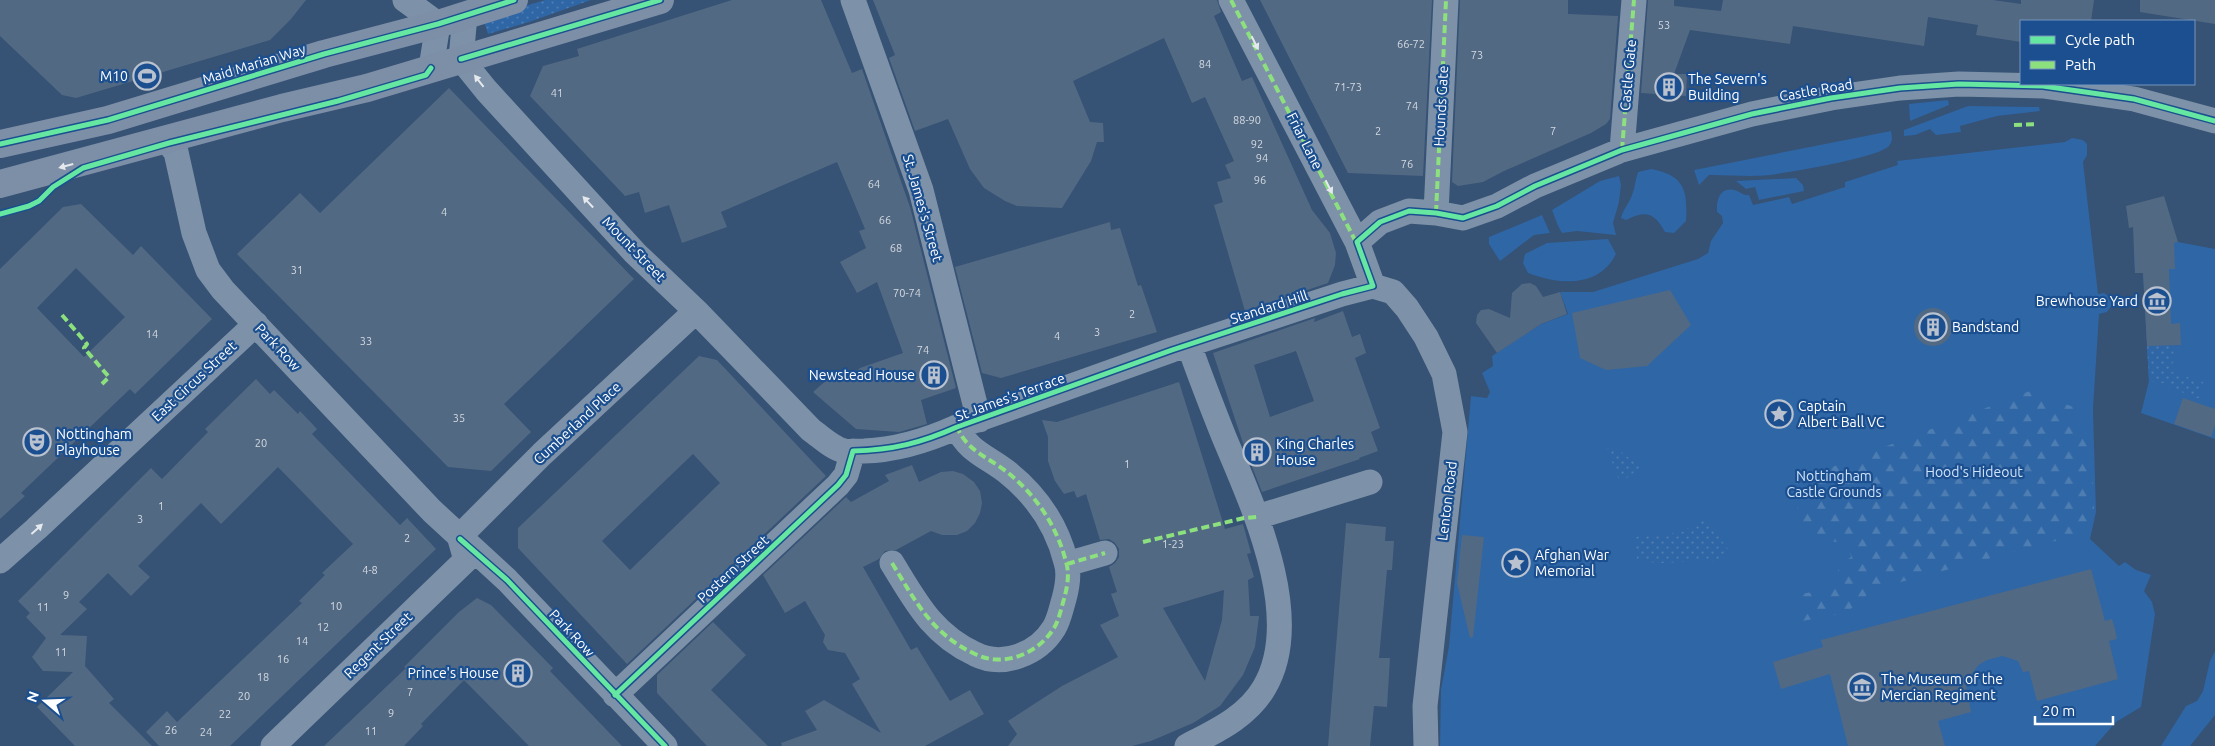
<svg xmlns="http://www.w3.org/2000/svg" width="2215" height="746" viewBox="0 0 2215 746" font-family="Ubuntu,sans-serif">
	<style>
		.green { fill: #2f66a5 }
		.forest { fill: url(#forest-firs) }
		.garden { fill: url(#garden-dots) }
		.building { fill: #526984; fill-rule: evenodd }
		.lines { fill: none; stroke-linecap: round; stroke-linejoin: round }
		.minor { stroke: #7d92a8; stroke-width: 25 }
		.major { stroke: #7d8ea7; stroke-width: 28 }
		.quiet { stroke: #8de07e; stroke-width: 4; stroke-dasharray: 8 4; stroke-linecap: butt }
		.cycleway-casing { stroke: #1b4f8f; stroke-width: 8 }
		.cycleway { stroke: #66e7a1; stroke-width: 5 }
		.oneway { fill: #e5e9ee }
		.oneway2 { fill: #e5e8ed }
		.labels { text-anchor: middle; stroke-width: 4.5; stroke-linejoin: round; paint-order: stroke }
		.number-label { font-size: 11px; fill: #d4dae0 }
		.street-label { font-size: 14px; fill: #fff; stroke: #1b4f8f }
		.poi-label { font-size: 14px; fill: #fff; stroke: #1b4f8f; text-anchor: start }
		.park-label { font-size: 14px; fill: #cfe3fa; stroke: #1b4f8f }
	</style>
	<defs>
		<pattern id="forest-firs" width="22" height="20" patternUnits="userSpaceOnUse" patternTransform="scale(1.25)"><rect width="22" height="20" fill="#2f66a5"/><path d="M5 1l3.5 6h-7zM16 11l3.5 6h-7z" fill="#4e7db2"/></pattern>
		<pattern id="garden-dots" width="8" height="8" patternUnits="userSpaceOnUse" patternTransform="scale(1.25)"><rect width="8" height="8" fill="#2f66a5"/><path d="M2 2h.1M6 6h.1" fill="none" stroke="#4e7db2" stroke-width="1.8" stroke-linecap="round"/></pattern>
	</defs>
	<rect width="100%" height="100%" fill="#365274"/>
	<path class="green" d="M1948,100L1949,105L1910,121L1909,104Z
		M1968,106L2039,107L2040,111L1997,116L1960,126L1961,132L1936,135L1930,129L1915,135L1904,136V130Z
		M1891,131C1892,137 1893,141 1889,146C1878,158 1790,172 1770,175C1751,177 1729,175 1709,175L1699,185L1694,170Z
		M2072,138L2083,140L2087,144V155L2083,162L2098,294L2104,293L2110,297L2112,305L2107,312L2099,314L2093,409L2096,512L2090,539L2119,566L2125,562L2136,570L2151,575L2144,591L2152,602L2155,614L2141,707L2116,722L2095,746H1440L1441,690L1449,646L1471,396L1487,398L1490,392L1482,373L1493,366L1492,356L1541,324L1568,314L1560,292H1593L1698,259L1708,253L1711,241L1723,223L1722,216L1717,212C1716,200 1720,187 1734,190C1740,191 1743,196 1749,195L1753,205L1789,197L1792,204L1845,187V182L1898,165L1897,161L2065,142Z
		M1651,169C1684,175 1688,190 1686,221L1674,233L1665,232C1654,212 1646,210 1626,220L1621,218C1623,209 1629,204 1632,195C1635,188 1635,180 1638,172Z
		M1619,176L1621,185L1619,202L1613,223L1616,235L1577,231L1562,233L1558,226L1552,210L1600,181Z
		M1796,178L1803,185L1804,191L1759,200L1755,187L1746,189L1736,181Z
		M1542,215L1550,233L1534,235L1500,261L1489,244V237Z
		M1608,239L1616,254C1599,288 1559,285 1528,273L1523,263L1525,254L1547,243Z
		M2178,242L2215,249V439L2141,413L2149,381L2143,273H2135L2134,249Z
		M2215,651V715L2190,746H2161L2186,706L2197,701L2203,691L2210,661Z"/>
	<path class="forest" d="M2030,391L2076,408L2073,433H2091L2094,509L2090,532L1874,589L1846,613L1802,621L1801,594L1824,590L1837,581L1839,565L1851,557L1847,543L1799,538L1796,481Z"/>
	<path class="garden" d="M545,0H591L529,22L488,34L483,19Z
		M2174,345L2172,372L2203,382L2200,399L2168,387V384L2149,381L2147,346Z
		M1612,445L1641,467L1620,483L1607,449Z
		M1706,520L1728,549L1716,562C1690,558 1661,568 1637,559L1634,537L1682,532L1699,521Z"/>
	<path class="building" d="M0,0H306L291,19L270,40L76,98L62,95L0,36Z
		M732,0H821L852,73L862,69L910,207L956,388L921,400L927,424L899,432L856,429L813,392L838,370L847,379L860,368L903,353L877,282L857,293L840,262L866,248L859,231L865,229L837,162L721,212L727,227L682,243L669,205L645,213L639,192L625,196L530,96L543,66L579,56L577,49Z
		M873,0H1217L1221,12L1214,16L1242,81L1252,77L1312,210L1330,233L1336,253L1335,265L1328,283L1245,311L1214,205L1223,202L1217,182L1231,178L1225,165L1234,161L1205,97L1192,103L1164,38L1073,81L1090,122L1103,123L1104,142H1097L1091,161L1062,208L1017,206L1005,201L984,188L970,169L948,119L915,131L889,58L895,55Z
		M1260,0H1432L1423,176L1348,173Z
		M1460,0H1568V14L1618,16L1610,119L1606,124L1591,133L1504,171L1483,182L1458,186L1452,182Z
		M1648,0H1674V6L1721,11L1723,0H1993L2021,4V0H2094L2091,21H2021V42L1976,35L1978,25L1928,17L1924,46L1793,26L1790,44L1690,30L1674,74H1687L1686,96L1641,93Z
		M2140,0H2215V24L2140,12Z
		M449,88L634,279L504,404L531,432L491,471L448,467L237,254L300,193L320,213Z
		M2164,196L2178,242L2174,243L2175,269H2169L2171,324L2180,323L2181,345L2147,346L2143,273H2135L2133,227L2129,228L2126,206Z
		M81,204L133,255L141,246L212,319L135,394L130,389L21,493L25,496L0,519V269L63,207ZM76,268L125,317L84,357L37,308Z
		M1110,222L1111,230L1120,228L1138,286L1141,285L1157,332L1001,378L982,373L955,267Z
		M1530,283L1536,286L1543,297L1560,292L1567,314L1541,324L1497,353L1476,323L1477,315L1481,310L1489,309L1510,318L1512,293L1522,284Z
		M1670,290L1691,325L1647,366L1606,370L1580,358L1572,313Z
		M1914 327a19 19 0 1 1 38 0a19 19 0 1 1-38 0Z
		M1343,311L1352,337L1360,334L1366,353L1355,358L1380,428L1371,432L1378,451L1359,458L1360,459L1262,492L1246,452L1213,353L1315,318L1314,322ZM1296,351L1314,401L1270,417L1254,365Z
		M699,356L717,360L826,476L627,664L518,548V528ZM693,454L720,483L630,570L602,541Z
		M256,379L270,394L274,390L298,414L300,411L317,429L312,434L400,525L407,518L436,549L230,746H159L146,732L167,711L177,722L302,603L299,601L325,575L322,573L353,544L278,467L221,524L201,503L138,566L150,577L131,596L108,573L79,602L87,609L60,635L87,636L85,666L114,699L109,703L152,746H75L37,707L73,672L43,671L32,657L46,638L26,617L30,613L18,601L151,468L162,479L208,432L205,429Z
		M1179,382L1225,529L1243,524L1251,553L1247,554L1254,577L1248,580L1250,616H1259L1255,647L1243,675L1220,706L1193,723L1151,741L1132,746H1008L1017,734L1008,721L1062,686L1118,657L1100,625L1119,616L1111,594L1117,592L1109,567L1115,563L1119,557V549L1115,543L1109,539L1100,540L1086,494L1077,498L1074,491L1064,494L1055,481L1048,461V437L1042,420L1057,422ZM1224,590L1222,620L1205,681L1163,608Z
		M2183,398L2215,409V425L2211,437L2174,424Z
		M912,465L919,482L941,472L953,471L963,474L974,482L980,491L982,503L980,513L975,523L967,531L957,535H942L931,531L896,550L885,551L879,559L863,567L911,650L917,647L950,701L970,690L984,714L925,746H782L781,743L817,730L805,711L824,700L881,733L852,684L860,679L845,653L828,650L823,642L825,635L805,601L785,613L763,575L846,497L851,502L889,481L885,475Z
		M1346,523L1386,527L1385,541H1394L1392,570H1387L1379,658H1390L1387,707L1374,706L1370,746H1328Z
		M1462,535L1484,537L1473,637L1470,638L1457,583Z
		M2091,569L2105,621L2112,619L2115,629L2117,639L2109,641L2118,679L2037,701L2029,671L2023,672L2018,661L2009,658L2002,656L1987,660L1980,664L1975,669L1970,684L1966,685L1971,712L1938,721L1945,746H1848L1830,674L1781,689L1773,662L1823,647L1821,640Z
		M477,598L491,605L553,668L550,671L622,746H529L464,680L421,724L423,726L404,746H324L406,668L404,667L459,612Z
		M713,622L746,655L711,690L768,746H707L657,693V675Z"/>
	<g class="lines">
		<path class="minor" d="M405,0L438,24L431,68
			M853,0L921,190L979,420
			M1231,0L1357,242L1373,286
			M465,15L461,59L486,90L635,253L696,311L811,430C821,437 832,448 844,451C850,452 858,451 864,451C897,450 926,441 957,427L1172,350L1342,294L1373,286L1393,292L1407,308L1426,337L1444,374L1455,432L1425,706L1426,746
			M166,140L176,152L194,233L208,270L223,290L432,511L507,580L665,746
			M1622,150L1634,0
			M1436,213L1446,0
			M1357,242L1380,222L1409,211L1436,213L1463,218L1497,206L1535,186L1622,150L1752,114L1831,98L1900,88L1959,84L2043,86L2134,99L2215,121
			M1257,517L1370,482
			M460,539L468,528L542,454L696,311
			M0,561L36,529L256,324
			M892,563C916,602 932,634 975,654C1003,668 1038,654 1054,628C1059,620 1061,609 1064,599C1067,588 1070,574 1066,562C1057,526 1036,495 1007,472C988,457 967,451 957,427
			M1067,564L1105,553
			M615,695L838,485L846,475L853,451
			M273,746L466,560L460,539
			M1187,746C1216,731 1247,717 1264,688C1306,618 1252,504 1224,437C1212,407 1200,376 1189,345"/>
		<path class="major" d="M0,144L108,120L324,54L438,24L514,0
			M0,184L282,108L367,88L660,0"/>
		<path class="quiet" d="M1231,0L1358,246
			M2014,125L2037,124
			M1622,150L1634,0
			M1436,213L1446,0
			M62,315L87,344L84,348L109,377L102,384
			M1143,542L1244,518L1257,517
			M892,563C916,602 932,634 975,654C1003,668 1038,654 1054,628C1059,620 1061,609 1064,599C1067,588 1070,574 1066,562C1057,526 1036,495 1007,472C988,457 967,451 957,427
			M1067,564L1105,553"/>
		<g class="cycleway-casing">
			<path id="cycleway" d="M461,59L660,0
				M0,144L108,120L324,54L438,24L514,0
				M0,214L29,206L39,201L53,187L83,168L169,143L338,101L426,75L431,68
				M460,539L507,580L665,746
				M615,695L838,485L846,475L853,451C893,450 921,443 957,427L1172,350L1342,294L1373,286L1357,242L1380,222L1409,211L1436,213L1463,218L1497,206L1535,186L1622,150L1752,114L1831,98L1900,88L1959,84L2043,86L2134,99L2215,121"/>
		</g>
		<use href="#cycleway" class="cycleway"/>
	</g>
	<defs><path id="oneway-solid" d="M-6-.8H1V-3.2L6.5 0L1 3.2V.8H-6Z" transform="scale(1.25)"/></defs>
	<g class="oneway">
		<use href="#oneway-solid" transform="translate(1255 43) rotate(63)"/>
		<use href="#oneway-solid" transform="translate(479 81) rotate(-128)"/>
		<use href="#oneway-solid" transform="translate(1329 187) rotate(63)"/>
		<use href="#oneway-solid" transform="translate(588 202) rotate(-133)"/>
		<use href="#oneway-solid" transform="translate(37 529) rotate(-42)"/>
	</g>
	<use class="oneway2" href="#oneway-solid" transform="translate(66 166) rotate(165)"/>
	<defs>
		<g id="stadium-ring" transform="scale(1.4375)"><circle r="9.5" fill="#1b4f8f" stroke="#b9c2ce" stroke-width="1.5"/><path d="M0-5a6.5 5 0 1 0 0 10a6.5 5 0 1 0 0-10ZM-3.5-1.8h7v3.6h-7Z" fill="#b9c2ce"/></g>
		<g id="building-ring" transform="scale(1.4375)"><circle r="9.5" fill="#1b4f8f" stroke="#b9c2ce" stroke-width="1.5"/><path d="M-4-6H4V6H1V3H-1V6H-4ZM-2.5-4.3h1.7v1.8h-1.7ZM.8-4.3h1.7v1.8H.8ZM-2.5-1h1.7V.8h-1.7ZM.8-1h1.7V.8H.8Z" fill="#b9c2ce"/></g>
		<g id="museum-ring" transform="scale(1.4375)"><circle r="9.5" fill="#1b4f8f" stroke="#b9c2ce" stroke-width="1.5"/><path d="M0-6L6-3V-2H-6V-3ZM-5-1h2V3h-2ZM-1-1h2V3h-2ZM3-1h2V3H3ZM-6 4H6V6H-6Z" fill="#b9c2ce"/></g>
		<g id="sight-ring" transform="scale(1.4375)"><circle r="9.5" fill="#1b4f8f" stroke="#b9c2ce" stroke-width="1.5"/><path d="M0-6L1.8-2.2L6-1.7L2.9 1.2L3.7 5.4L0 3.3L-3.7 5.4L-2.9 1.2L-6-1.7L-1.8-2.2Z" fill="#b9c2ce"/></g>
		<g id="theatre-ring" transform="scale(1.4375)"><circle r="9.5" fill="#1b4f8f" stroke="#b9c2ce" stroke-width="1.5"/><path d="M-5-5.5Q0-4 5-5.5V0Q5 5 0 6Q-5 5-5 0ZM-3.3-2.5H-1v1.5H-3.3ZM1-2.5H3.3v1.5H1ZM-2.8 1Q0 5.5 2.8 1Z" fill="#b9c2ce"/></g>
	</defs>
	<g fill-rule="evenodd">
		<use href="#stadium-ring" x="147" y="76"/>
		<use href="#building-ring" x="1669" y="87"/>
		<use href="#museum-ring" x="2157" y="301"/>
		<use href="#building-ring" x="1933" y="327"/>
		<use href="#building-ring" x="934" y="375"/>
		<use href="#sight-ring" x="1779" y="414"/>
		<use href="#theatre-ring" x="37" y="442"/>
		<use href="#building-ring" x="1257" y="452"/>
		<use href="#sight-ring" x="1516" y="563"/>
		<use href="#building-ring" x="518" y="673"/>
		<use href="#museum-ring" x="1862" y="687"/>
	</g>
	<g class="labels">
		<g class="number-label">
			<text x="1664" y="29">53</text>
			<text x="1411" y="48">66-72</text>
			<text x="1477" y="59">73</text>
			<text x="1205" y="68">84</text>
			<text x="1348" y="91">71-73</text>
			<text x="557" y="97">41</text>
			<text x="1412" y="110">74</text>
			<text x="1247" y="124">88-90</text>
			<text x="1378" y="135">2</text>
			<text x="1553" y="135">7</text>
			<text x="1257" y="148">92</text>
			<text x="1262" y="162">94</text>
			<text x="1407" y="168">76</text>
			<text x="1260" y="184">96</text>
			<text x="874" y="188">64</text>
			<text x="444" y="216">4</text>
			<text x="885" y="224">66</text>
			<text x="896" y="252">68</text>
			<text x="297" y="274">31</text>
			<text x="907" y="297">70-74</text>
			<text x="1132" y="318">2</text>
			<text x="1097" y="336">3</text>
			<text x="152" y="338">14</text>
			<text x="1057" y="340">4</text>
			<text x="366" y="345">33</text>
			<text x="923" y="354">74</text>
			<text x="459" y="422">35</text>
			<text x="261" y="447">20</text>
			<text x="1127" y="468">1</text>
			<text x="161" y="510">1</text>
			<text x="140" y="523">3</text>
			<text x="407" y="542">2</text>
			<text x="1173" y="548">1-23</text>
			<text x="370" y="574">4-8</text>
			<text x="66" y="599">9</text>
			<text x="336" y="610">10</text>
			<text x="43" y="611">11</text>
			<text x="323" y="631">12</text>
			<text x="302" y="645">14</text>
			<text x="61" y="656">11</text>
			<text x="283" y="663">16</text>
			<text x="263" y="681">18</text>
			<text x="410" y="696">7</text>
			<text x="244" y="700">20</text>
			<text x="391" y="717">9</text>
			<text x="225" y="718">22</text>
			<text x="171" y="734">26</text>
			<text x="371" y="735">11</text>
			<text x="206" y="736">24</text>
		</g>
		<g class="street-label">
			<text transform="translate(254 64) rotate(-17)" y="5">Maid Marian Way</text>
			<text transform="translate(1628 75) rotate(-85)" y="5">Castle Gate</text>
			<text transform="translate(1816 90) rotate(-10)" y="5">Castle Road</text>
			<text transform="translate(1441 106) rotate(-87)" y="5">Hounds Gate</text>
			<text transform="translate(1305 141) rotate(63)" y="5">Friar Lane</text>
			<text transform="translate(923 208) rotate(74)" y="5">St. James's Street</text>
			<text transform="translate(634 249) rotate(46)" y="5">Mount Street</text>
			<text transform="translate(1269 307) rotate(-18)" y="5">Standard Hill</text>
			<text transform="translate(278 347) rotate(47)" y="5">Park Row</text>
			<text transform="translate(194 381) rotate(-43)" y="5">East Circus Street</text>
			<text transform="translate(1010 397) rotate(-20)" y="5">St James's Terrace</text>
			<text transform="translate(577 423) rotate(-43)" y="5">Cumberland Place</text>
			<text transform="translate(1447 501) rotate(-83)" y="5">Lenton Road</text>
			<text transform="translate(733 569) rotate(-43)" y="5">Postern Street</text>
			<text transform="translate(572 633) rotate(47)" y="5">Park Row</text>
			<text transform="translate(378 645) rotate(-44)" y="5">Regent Street</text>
		</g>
		<g class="poi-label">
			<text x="128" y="81" text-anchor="end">M10</text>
			<text x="1688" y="84">The Severn's<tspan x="1688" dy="16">Building</tspan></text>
			<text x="2138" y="306" text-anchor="end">Brewhouse Yard</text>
			<text x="1952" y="332">Bandstand</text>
			<text x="915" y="380" text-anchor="end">Newstead House</text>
			<text x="1798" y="411">Captain<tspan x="1798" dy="16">Albert Ball VC</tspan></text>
			<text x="56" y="439">Nottingham<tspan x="56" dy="16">Playhouse</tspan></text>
			<text x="1276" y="449">King Charles<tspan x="1276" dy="16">House</tspan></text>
			<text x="1535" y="560">Afghan War<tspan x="1535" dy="16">Memorial</tspan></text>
			<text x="499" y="678" text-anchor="end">Prince's House</text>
			<text x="1881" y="684">The Museum of the<tspan x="1881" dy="16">Mercian Regiment</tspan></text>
		</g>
		<g class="park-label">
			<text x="1974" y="477">Hood's Hideout</text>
			<text x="1834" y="481">Nottingham<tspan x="1834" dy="16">Castle Grounds</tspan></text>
		</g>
	</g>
	<rect x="2020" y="20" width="175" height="65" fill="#1b4f8f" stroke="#7695bc"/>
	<rect x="2030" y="36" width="25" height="8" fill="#66e7a1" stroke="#7695bc"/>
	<text x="2065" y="45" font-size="15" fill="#ffffff">Cycle path</text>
	<rect x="2030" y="61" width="25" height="8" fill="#8de07e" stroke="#7695bc"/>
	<text x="2065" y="70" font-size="15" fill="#ffffff">Path</text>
	<g transform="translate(45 701) rotate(289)" stroke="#1b4f8f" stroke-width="4" paint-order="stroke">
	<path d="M0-4L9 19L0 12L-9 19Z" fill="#ffffff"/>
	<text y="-8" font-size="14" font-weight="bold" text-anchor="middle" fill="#ffffff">N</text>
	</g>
	<path d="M2035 716v8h78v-8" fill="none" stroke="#ffffff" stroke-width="2.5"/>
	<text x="2042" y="716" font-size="15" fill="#ffffff" stroke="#1b4f8f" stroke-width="4" paint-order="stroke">20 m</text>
</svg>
